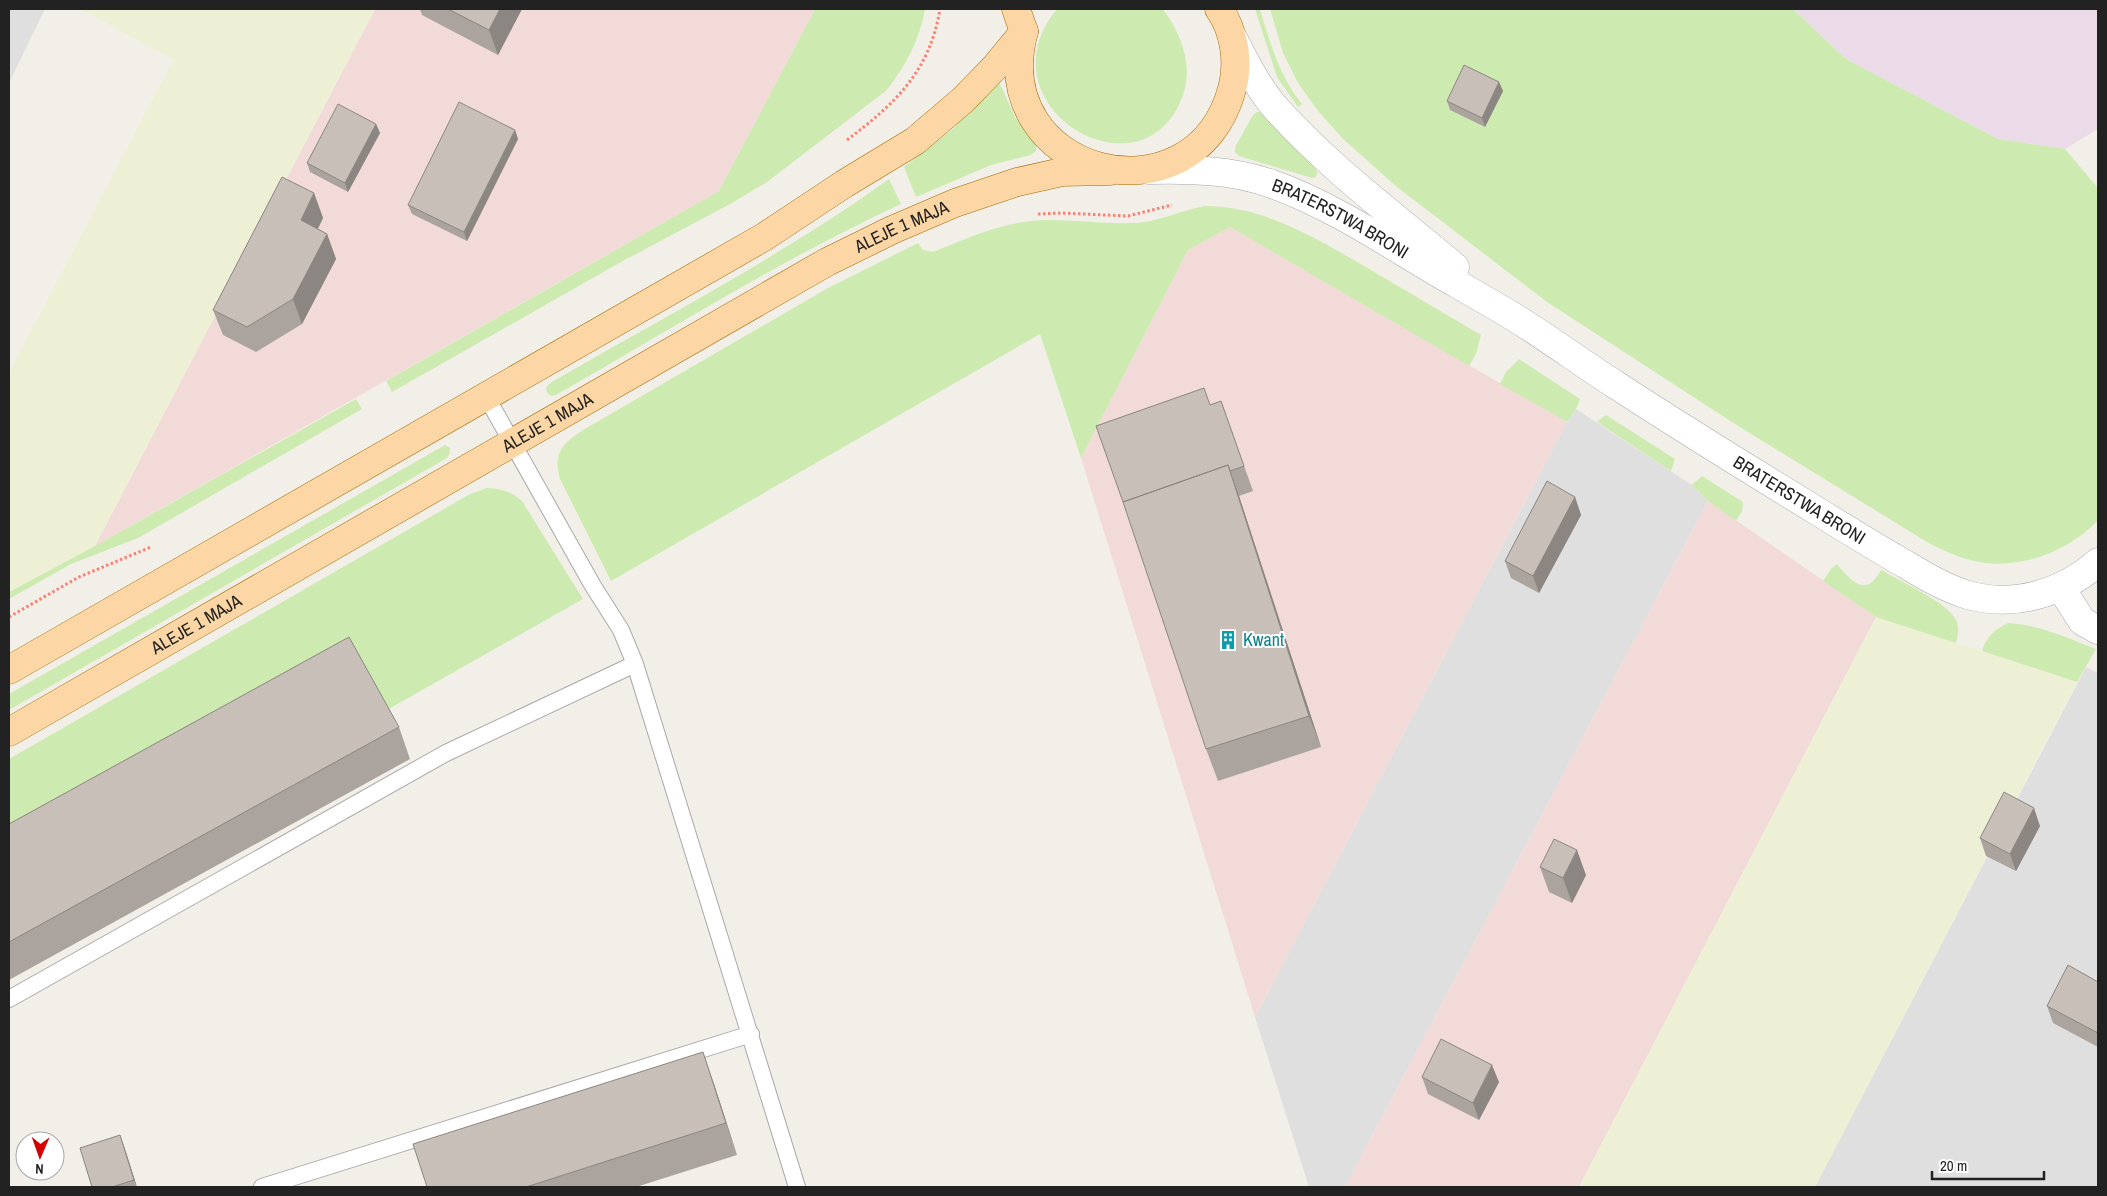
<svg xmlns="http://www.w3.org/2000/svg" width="2107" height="1196" viewBox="0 0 2107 1196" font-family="'Archivo Narrow',sans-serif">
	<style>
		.residential { fill: #e0dfdf }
		.commercial { fill: #f2dad9 }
		.industrial { fill: #ebdbe8 }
		.farmland { fill: #eef0d5 }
		.grass { fill: #cdebb0 }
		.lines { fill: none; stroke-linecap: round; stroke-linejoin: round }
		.service-casing { stroke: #a9a9a9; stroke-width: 18 }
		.minor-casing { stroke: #a9a9a9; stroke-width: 29 }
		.tertiary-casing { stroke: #a9a9a9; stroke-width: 29 }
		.primary-casing { stroke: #a06b00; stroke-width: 29 }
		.path { stroke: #fa8072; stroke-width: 3; stroke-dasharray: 2.5 2.5; stroke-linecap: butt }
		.service { stroke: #fff; stroke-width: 16 }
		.minor { stroke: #fff; stroke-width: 28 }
		.tertiary { stroke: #fff; stroke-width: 28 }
		.primary { stroke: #fcd6a4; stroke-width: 28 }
		.wall { fill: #aba49e }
		.shaded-wall { fill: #8b8681 }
		.building { fill: #c7bfb8; stroke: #8b8681 }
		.labels { text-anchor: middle; stroke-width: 4; stroke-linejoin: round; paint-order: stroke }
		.street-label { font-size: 18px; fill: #222; stroke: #fff }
		.culture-label { font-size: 18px; fill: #0d838f; stroke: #fff; text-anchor: start }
	</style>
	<rect width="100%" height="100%" fill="#f2efe9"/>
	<path class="residential" d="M9,9H45L9,83Z
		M1576,409L1692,485L1708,501L1345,1187H1309L1255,1017L1567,422Z
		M2086,667L2098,673V1187H1815Z"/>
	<path class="commercial" d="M375,9H815L719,191L95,546Z
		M1230,227L1567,422L1255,1017L1081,458L1188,250Z
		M1708,501L1876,617L1579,1187H1345Z"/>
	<path class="industrial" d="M1793,9H2098V129L2065,149L1998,139L1846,59Z"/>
	<path class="farmland" d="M81,9H375L95,546L9,592V373L173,60Z
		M1876,617L2077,682L1815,1187H1579Z"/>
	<path class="grass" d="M815,9H925C920,39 906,65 887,90L767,182L732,203L621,262L392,392L386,381L719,191Z
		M1057,9H1163C1182,36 1194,65 1182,98C1140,204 978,104 1057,9Z
		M1255,9H1260C1270,43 1279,75 1302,104L1298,107L1277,77Z
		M1270,9H1793L1846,59L1998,139L2065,149L2098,188V520C2069,552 2017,571 1974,561C1957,557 1942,550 1927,542L1735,424L1547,302L1397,187L1343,139L1318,111L1298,83L1283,53Z
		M999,82L1016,119L1036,145V151L1031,155L991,165L916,197L904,167L953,129Z
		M1257,112L1263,113L1315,168L1317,173L1316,177L1312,178L1239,156L1235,152V147L1253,115Z
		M889,179L901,204C782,259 670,330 556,395L551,396L547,393L546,388L550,383C664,317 782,256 889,179Z
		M1205,206C1268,206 1324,243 1376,273C1411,294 1446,314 1481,335L1476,354L1469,366L1230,227L1188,250L1081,458L1040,334L611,581L560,479C553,453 562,444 583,430L828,288L918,243L923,250L933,252C970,237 1005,221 1046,220C1076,220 1105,224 1135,223C1158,222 1182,210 1205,206Z
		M1519,359L1580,399L1576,409L1567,422L1500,384L1506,372Z
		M356,399L362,409L138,538L71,564L9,599V592L95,546Z
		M1606,415L1675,459L1671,471L1597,422Z
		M445,445L450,448V453L447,458L9,710V694Z
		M1702,476L1743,502L1742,511L1736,521L1708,501L1692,485Z
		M487,488C502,489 510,491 522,501L583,599L9,924V759L470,494Z
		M1837,564C1851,581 1866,599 1881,570C1898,580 1950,604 1956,620C1960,628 1958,635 1956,643L1876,617L1823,581L1831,569Z
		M2008,623C2040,625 2067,638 2096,649L2077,682L1982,651C1987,636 1994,630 2008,623Z"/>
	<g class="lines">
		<g class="service-casing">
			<path id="service" d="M486,396L593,586L621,630L635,664L797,1187
				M9,999L446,753L635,664
				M262,1187L751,1034"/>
		</g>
		<g class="minor-casing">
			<path id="minor" d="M2061,588L2082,621L2098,630"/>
		</g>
		<g class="tertiary-casing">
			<g id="tertiary">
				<path d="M1232,36C1244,60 1256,84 1273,105C1327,166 1393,215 1455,267"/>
				<path id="s1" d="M1149,170C1190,169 1233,170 1272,184C1331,205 1384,241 1438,273C1464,288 1491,303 1517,319C1551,340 1583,364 1616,385C1682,428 1750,470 1817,511C1846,529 1875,547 1905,564C1925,576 1945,588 1968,595C2014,608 2063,593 2098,562"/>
			</g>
		</g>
		<g class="primary-casing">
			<g id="primary">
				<path d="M1024,31C985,175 1194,229 1232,89C1239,64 1235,31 1219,9"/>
				<path d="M9,670L764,237L844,184L915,141L963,100L996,66L1024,32L1016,9"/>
				<path id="s2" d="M9,732L827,262L892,230L955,203L1017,182L1062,172L1110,171"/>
			</g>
		</g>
		<path class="path" d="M847,140C895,104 930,71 940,9
			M1038,214L1061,213L1128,216L1172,205
			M9,617L79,577L151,547"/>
		<use href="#service" class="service"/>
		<use href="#minor" class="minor"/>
		<use href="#tertiary" class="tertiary"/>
		<use href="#primary" class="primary"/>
	</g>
	<path class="wall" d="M420,9H522L498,55L422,15Z
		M1499,82L1503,91L1485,127L1450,110L1447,101Z
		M376,124L380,133L348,192L310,172L307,163Z
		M515,130L518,139L467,241L412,214L408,205Z
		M314,193L323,218L318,229L327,234L336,259L302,324L256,352L223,335L213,310Z
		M1221,401L1253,491L1239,496L1321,747L1218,781L1206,749L1210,405Z
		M1575,497L1581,515L1539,593L1511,578L1505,561Z
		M399,727L410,759L9,980V824Z
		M2040,826L2016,871L1986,856L1980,838Z
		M1540,867L1586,875L1572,903L1549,892Z
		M2098,982V1047L2053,1023L2047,1006Z
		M1422,1077L1499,1082L1479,1120L1428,1094Z
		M714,1084L737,1155L636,1187H427Z
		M120,1135L137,1187H92Z"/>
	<path class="shaded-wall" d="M500,9H522L498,55L489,30Z
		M1499,82L1503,91L1485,127L1482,118Z
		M376,124L380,133L348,192L345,183Z
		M515,130L518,139L467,241L464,232Z
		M314,193L323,218L310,244L301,220Z
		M327,234L336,259L302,324L293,299Z
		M1228,465L1239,496L1321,747L1309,716Z
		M1575,497L1581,515L1539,593L1533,576Z
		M2034,808L2040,826L2016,871L2010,854Z
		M1577,850L1586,875L1572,903L1563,878Z
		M703,1052L714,1084L737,1155L726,1123Z
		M1492,1065L1499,1082L1479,1120L1473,1103Z
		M120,1135L126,1152L137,1187L134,1180Z"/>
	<path class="building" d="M448,9H500L489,30Z
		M1464,65L1499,82L1482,118L1447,101Z
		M459,102L515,130L464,232L408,205Z
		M338,104L376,124L345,183L307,163Z
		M282,177L314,193L301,220L327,234L293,299L247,327L213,310Z
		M1204,388L1210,405L1221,401L1244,466L1230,471L1228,465L1123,502L1096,426Z
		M1228,465L1309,716L1206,749L1123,502Z
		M1547,481L1575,497L1533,576L1505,561Z
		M349,637L399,727L9,942V824Z
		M2004,792L2034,808L2010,854L1980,838Z
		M1554,839L1577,850L1563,878L1540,867Z
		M2068,965L2098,982V1033L2047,1006Z
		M1441,1039L1492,1065L1473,1103L1422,1077Z
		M703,1052L726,1123L526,1187H427L413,1144Z
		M120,1135L134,1180L112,1187H92L80,1148Z"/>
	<defs>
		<g id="building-bare" transform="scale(1.5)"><path d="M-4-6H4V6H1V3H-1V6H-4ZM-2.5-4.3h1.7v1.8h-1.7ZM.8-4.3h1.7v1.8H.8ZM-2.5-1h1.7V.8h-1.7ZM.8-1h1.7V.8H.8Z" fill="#0f9aa8" stroke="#fff" stroke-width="2.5" paint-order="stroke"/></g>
	</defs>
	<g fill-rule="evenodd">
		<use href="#building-bare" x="1228" y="640"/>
	</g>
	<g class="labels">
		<g class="street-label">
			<text dy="6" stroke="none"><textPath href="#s1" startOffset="201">BRATERSTWA BRONI</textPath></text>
			<text dy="6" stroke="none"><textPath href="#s2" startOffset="1026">ALEJE 1 MAJA</textPath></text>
			<text dy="6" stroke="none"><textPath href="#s2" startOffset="621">ALEJE 1 MAJA</textPath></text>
			<text dy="6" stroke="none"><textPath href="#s1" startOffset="740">BRATERSTWA BRONI</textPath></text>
			<text dy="6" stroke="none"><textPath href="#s2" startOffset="216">ALEJE 1 MAJA</textPath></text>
		</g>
		<g class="culture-label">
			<text x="1243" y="646">Kwant</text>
		</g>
	</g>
	<rect width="2107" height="1196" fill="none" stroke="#222222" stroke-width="20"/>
	<g transform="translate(40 1156) rotate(182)"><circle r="24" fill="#ffffff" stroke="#a7a7a7"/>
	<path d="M0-4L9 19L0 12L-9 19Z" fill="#d40000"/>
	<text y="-8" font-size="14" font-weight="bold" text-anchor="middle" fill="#222222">N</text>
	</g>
	<path d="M1932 1171v8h112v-8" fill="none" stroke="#222222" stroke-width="2.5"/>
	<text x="1940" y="1171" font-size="15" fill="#222222" stroke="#ffffff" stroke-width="4" paint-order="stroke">20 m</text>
</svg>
